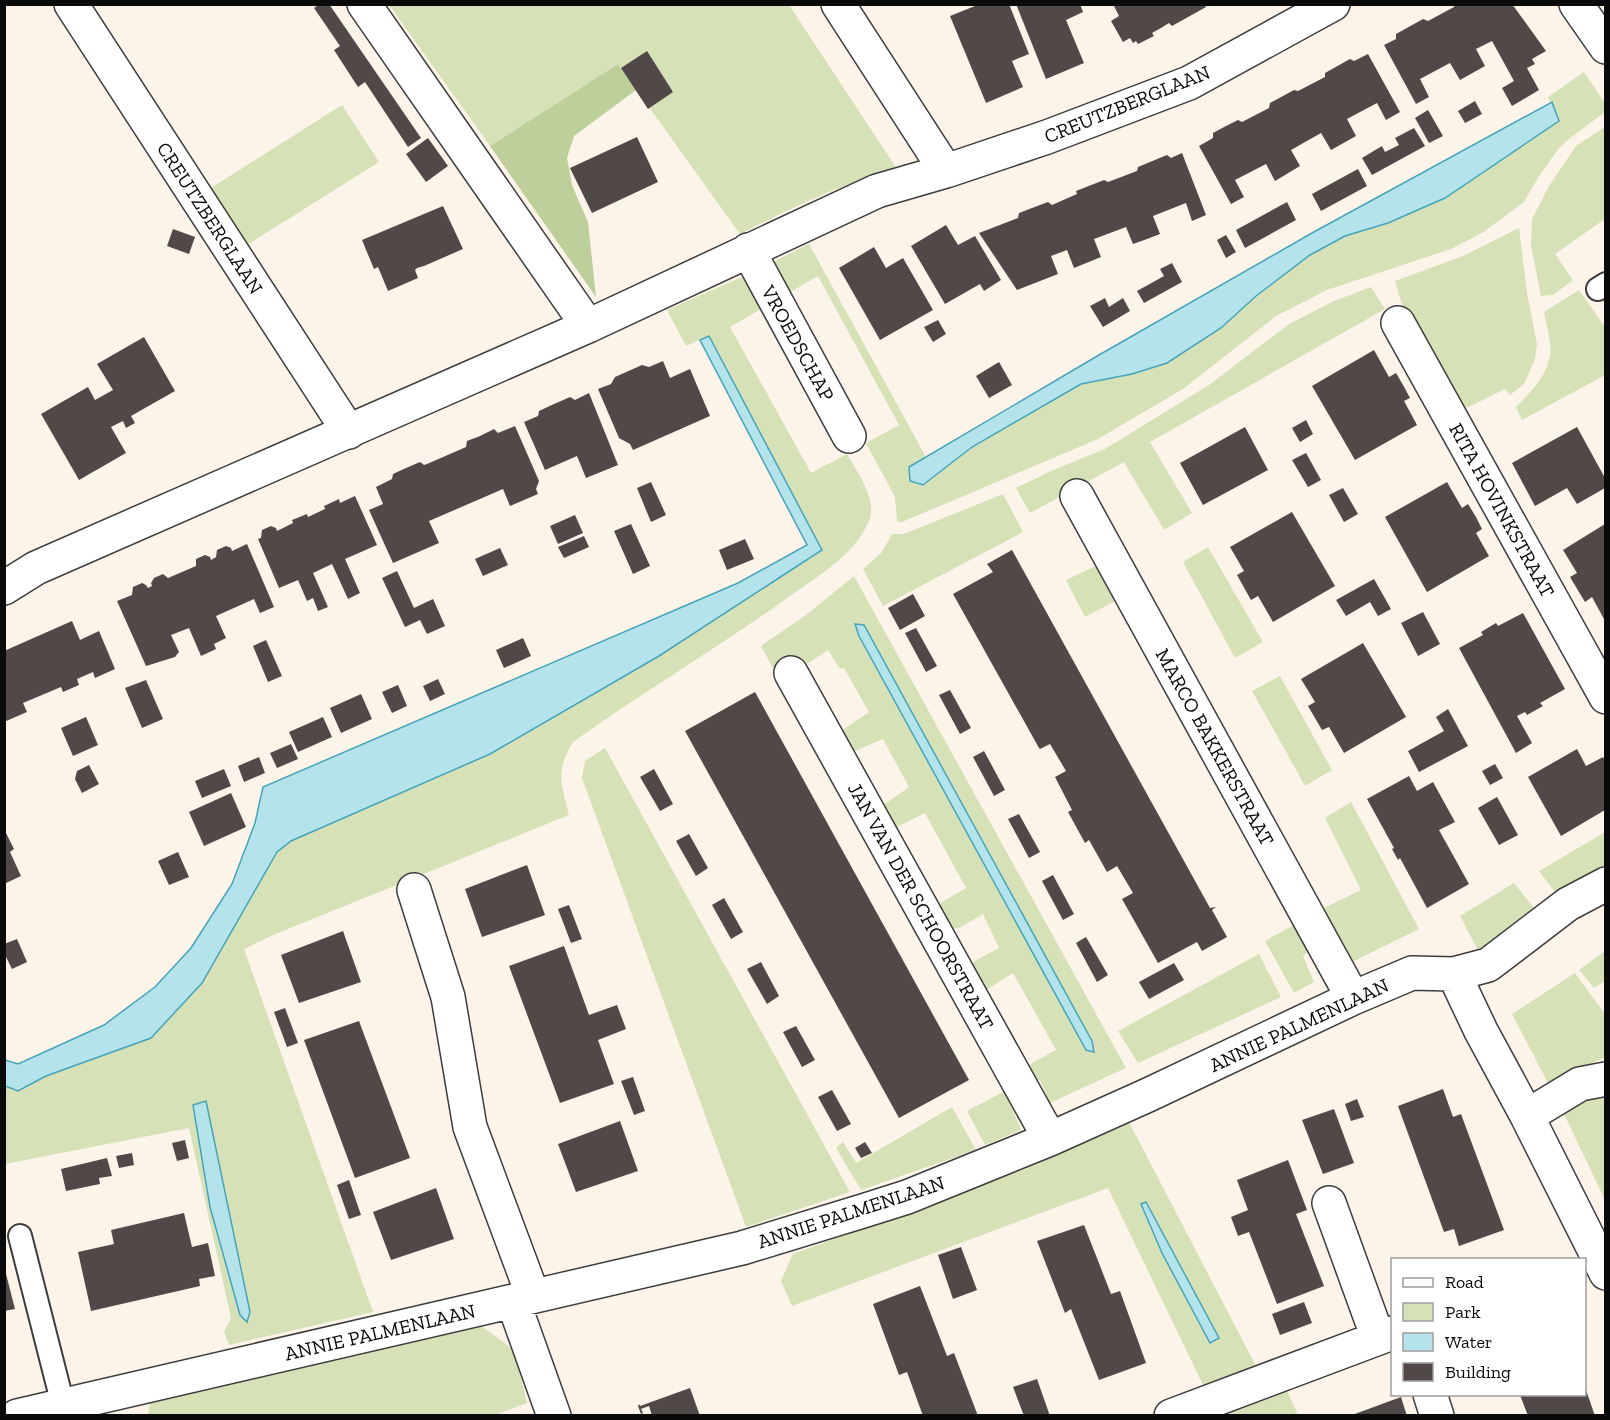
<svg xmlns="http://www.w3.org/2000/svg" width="1610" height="1420" viewBox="0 0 1610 1420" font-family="'Zilla Slab',serif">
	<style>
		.green { fill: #d6e1b8; fill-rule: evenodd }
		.forest { fill: #bdcf9a }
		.water { fill: #b5e3ec; stroke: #46a4b9; stroke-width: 1.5 }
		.building { fill: #514948 }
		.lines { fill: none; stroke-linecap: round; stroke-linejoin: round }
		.lane-casing { stroke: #3d3d3d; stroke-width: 26 }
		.street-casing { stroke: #3d3d3d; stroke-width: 36 }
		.lane { stroke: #fff; stroke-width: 22 }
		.street { stroke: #fff; stroke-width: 33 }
		.labels { text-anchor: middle; stroke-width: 6; stroke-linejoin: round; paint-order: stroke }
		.street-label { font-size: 20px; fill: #0a0a0a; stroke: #fff }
	</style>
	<rect width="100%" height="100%" fill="#fcf4e9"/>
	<path class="green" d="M389,5H789L897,169C842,183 791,208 740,234L618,64L490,146Z
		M1584,72L1605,103V112L1570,138L1559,148L1539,176L1524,202L1482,233L1451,249L1327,290L1276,316L1183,389L1098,439L902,522L897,521L895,497L866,443L899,425L818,276L789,293L773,262L809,244L926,457L909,467L923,485L972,447L1081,384L1132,374L1167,363L1221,328L1256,296L1310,255L1345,236L1388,223L1445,197L1559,121L1548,97Z
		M342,105L379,162L242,248L203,193Z
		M1605,127V219L1555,254L1573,280L1553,295L1541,296L1531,246L1532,219L1549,186L1576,146Z
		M1519,228L1527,293L1537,344L1535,359L1524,384L1510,395L1505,389L1469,407L1458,406L1401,301L1395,281L1463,256Z
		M742,277L761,309L730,327L811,473L847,454C857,472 878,500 869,521C854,557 813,579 783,601C714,650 642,693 573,742C555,773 561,782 569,815L273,935L244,949L373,1312L229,1345L224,1332L231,1318L189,1128L5,1164L4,1086L18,1091L202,983L277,852L291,841L490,754L659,656L822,550L708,336L686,346L667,310Z
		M1371,287L1385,309L1150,442L1192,513L1164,530L1124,462L1030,513L1016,488L1051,471L1105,449L1209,385L1289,324L1334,301Z
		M1579,290L1605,327V375L1522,420L1516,407C1530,393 1547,376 1550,355C1552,342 1546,325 1544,312Z
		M1003,494L1023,532L883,606L863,569L882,552L892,534H904Z
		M1208,547L1263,642L1235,658L1183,562Z
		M1098,565L1117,600L1085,617L1066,580Z
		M854,576L1126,1068L1050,1103L1040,1080L1034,1083L1028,1070L1032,1063L1056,1050L1013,973L985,991L969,969L973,962L999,948L983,914L961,927L953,929L938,910L939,904L966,888L925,813L897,827L892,826L882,806L909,787L883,739L855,751L848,750L838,733L869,712L844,668L840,669L828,650L807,664L792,657L774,670L761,646L806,615ZM855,624L913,715L1092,1041L1093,1052L1086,1050L859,636Z
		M1280,676L1332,770L1305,786L1252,691Z
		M605,748L850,1192L746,1227L582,778L585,761Z
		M1351,802L1419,929L1348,964L1322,909L1361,890L1325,818Z
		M1605,832V868L1558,896L1539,871Z
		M1514,883L1537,912L1481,956L1460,916Z
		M1295,924L1310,950L1303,956L1314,982L1294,993L1265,941Z
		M1605,951V981L1594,988L1579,970Z
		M1259,954L1281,997L1138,1063L1118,1031Z
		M1575,973L1605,1014V1057L1549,1085L1512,1014Z
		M1005,1091L1021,1130L985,1145L967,1111Z
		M1596,1096L1605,1097V1200L1563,1112Z
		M952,1107L976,1150L861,1190L836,1148L843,1142L856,1163Z
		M1129,1122L1257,1368L1205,1389L1108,1188L792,1306L781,1281L793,1254L1023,1170ZM1146,1202L1162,1253L1141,1204Z
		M480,1325L514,1350L527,1403L493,1416H148L150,1402Z
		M1285,1386L1298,1415H1231L1229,1408Z"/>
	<path class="forest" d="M618,64L636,90L574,136L567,158L572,185L588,222L596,297L490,146Z"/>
	<path class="water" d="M1552,102L1559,121L1445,198L1388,223L1345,236L1310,255L1256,296L1221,328L1167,363L1132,374L1081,384L972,447L923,485L910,481L909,467L1099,355L1312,233Z
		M709,336L822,550L659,656L490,754L291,841L277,852L202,983L151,1038L46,1076L18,1091L5,1086V1060L18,1064L104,1025L155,987L191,948L232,884L255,823L263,787L738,583L807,545L700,340Z
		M855,624L864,625L1092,1041L1094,1052L1086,1050L859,636Z
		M206,1101L250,1312L247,1322L240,1315L210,1207L193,1105Z
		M1146,1202L1219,1338L1210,1343L1162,1253L1141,1204Z"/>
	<path class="building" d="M320,4H329L421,138L408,147L365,82L358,87L334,50L340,46L314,8Z
		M980,4H1009L1029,54L1012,61L1023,87L986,103L950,16Z
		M1016,4H1080L1083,12L1066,20L1084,63L1046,79Z
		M1113,4H1205L1206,7L1172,26L1169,23L1161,28L1152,33L1154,36L1138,44L1136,41L1133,43L1130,38L1123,42L1111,21L1119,16Z
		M1455,4H1512L1546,51L1532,59L1535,64L1527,68L1539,90L1512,106L1502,88L1514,81L1492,41L1476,49L1485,66L1460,80L1450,63L1420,79L1429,97L1416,104L1384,45L1396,39V34L1423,19L1428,21L1454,7Z
		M647,51L673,92L648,109L621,68Z
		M1368,54L1400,112L1386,120L1377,103L1347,119L1356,136L1331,150L1321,133L1291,150L1300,166L1275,181L1266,164L1235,180L1244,197L1231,204L1199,146L1213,138V133L1226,126L1238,120L1242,122L1269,108L1270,103L1294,90L1298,91L1325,77V73L1350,59L1354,61Z
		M1475,101L1482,114L1465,123L1458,111Z
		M1428,110L1443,136L1429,143L1415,118Z
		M1414,128L1425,146L1372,175L1362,158L1382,146L1385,152L1399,145L1395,138Z
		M637,137L658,182L592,213L570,168Z
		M428,138L448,166L426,182L406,154Z
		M1182,153L1206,215L1192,221L1186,203L1153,216L1160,234L1147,239L1133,244L1126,227L1094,239L1101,257L1074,268L1067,250L1051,256L1058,274L1017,290L979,233L1018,218L1019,213L1032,208L1048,202L1052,205L1077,194L1076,191L1104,180L1108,182L1137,171L1138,167L1150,162L1167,155L1171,158Z
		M1358,169L1367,186L1321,211L1312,194Z
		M1287,202L1296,220L1245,248L1236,230Z
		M443,206L463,249L424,266L417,268L415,270L418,278L388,291L378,267L374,269L362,240Z
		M946,225L958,245L975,236L1001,280L984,291L980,284L945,304L911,246Z
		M173,229L195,237L189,254L167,246Z
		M1226,235L1236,252L1226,258L1217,240Z
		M874,247L886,268L903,258L933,310L880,340L839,268Z
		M1172,263L1182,282L1144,303L1137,291L1164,276L1160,269Z
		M1105,298L1109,307L1123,298L1130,311L1103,327L1090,306Z
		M938,320L946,334L933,342L924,327Z
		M144,337L175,391L131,416L135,423L126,428L123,421L111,427L126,453L79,480L41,414L88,387L95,400L113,390L97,364Z
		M1374,350L1389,377L1396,373L1403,385L1410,398L1404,401L1417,425L1355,460L1312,386Z
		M663,361L670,378L690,369L710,416L633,450L630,444L619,438L598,389L611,384L615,377L642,365L649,367Z
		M999,362L1012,385L989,398L976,376Z
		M589,393L618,465L586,478L577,456L545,470L524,422L538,416L539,411L554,404L570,397L575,400Z
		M1306,420L1313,434L1300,442L1292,428Z
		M515,426L539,481L536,489L538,494L510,506L503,489L429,521L439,543L393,563L369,510L383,504L376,487L392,479L393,474L406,468L420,462L424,465L427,464L466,447L467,441L480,436L494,429L498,433Z
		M1245,427L1268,470L1203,505L1180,463Z
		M1577,427L1605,478V488L1577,504L1567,488L1535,506L1512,463Z
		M1306,453L1321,480L1308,487L1292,460Z
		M651,482L666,515L651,522L637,488Z
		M1447,482L1462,508L1468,504L1476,517L1482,529L1476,533L1489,556L1427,592L1385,517Z
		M1343,488L1358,514L1344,522L1329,495Z
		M355,496L377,545L345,559L360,593L348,599L332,564L313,573L328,607L318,611L313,598L307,601L298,580L279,588L258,539L261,538L262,530L271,526L276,528L277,531L293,523L292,520L307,514L308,517L325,509L324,506L339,499L340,503Z
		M1292,512L1335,586L1273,622L1258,596L1251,600L1237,575L1244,571L1230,547Z
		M575,515L583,533L558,544L550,526Z
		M631,524L650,566L633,574L614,531Z
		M1605,524V621L1592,597L1585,602L1570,577L1577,573L1563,550Z
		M584,536L589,547L564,558L558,547Z
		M745,539L754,559L727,570L719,550Z
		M247,544L274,607L260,613L254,599L216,616L226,638L214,644L216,649L201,656L189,628L171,635L179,652L175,657L146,666L117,601L132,595L133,587L142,583L146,585L148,588L152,586L151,583L154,578L163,574L168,578L196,566V559L205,555L210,557L211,560L216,557L217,550L226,546L231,548L232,551Z
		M500,548L508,565L483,576L475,559Z
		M1012,550L1210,908L1216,907L1212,910L1227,937L1202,951L1197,942L1158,963L1122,899L1133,893L1117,866L1107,872L1089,840L1085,843L1068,812L1072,810L1055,777L1066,771L1050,744L1040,749L1039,748L953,594L993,572L987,564Z
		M397,571L414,608L433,599L445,626L427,634L420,620L405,627L382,578Z
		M1374,579L1391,609L1378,616L1370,602L1346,616L1336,600Z
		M913,594L925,616L900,630L888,608Z
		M1423,612L1440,644L1418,656L1401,623Z
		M1523,613L1565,689L1540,703L1543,706L1527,715L1525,712L1517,716L1532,743L1516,753L1459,648L1483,635L1481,632L1496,623L1498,626Z
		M72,621L80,640L99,631L115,669L95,678L93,672L77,679L79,685L63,692L61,687L23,703L27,712L4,722V671L6,670L4,651Z
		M916,628L937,666L926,672L905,633Z
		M523,638L531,656L504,668L496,650Z
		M266,640L282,676L268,682L253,646Z
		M1363,643L1406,717L1344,753L1329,727L1322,730L1308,706L1315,702L1301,679Z
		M438,679L445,694L430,701L423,686Z
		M146,680L163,719L142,728L125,688Z
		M398,685L407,706L392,713L382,692Z
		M950,690L971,728L960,734L939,695Z
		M755,692L969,1080L899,1118L685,731Z
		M361,694L372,719L341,733L330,708Z
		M1448,709L1468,746L1419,772L1408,751L1444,731L1436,717Z
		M86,717L98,745L73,756L61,728Z
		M323,717L332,737L298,752L289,732Z
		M291,744L298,759L277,768L270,753Z
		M1577,749L1586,766L1603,757L1605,761V810L1561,836L1528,777Z
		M984,751L1005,790L994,796L973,757Z
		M259,757L265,773L244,782L238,766Z
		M1495,764L1503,778L1490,785L1482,771Z
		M89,765L99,784L82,793L75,779L77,771Z
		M224,769L231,786L202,798L195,781Z
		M654,769L673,804L660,811L640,777Z
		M1409,776L1417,791L1433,782L1455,822L1439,830L1469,884L1427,908L1400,858L1398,860L1392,849L1394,848L1367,799Z
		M231,793L246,827L204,846L189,812Z
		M1497,797L1518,835L1499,845L1478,808Z
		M1019,814L1040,852L1029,858L1008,819Z
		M4,829L14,849L10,852L21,876L4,884Z
		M689,834L708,868L696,876L676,841Z
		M178,852L189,877L169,885L158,861Z
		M527,865L545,915L482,937L465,889Z
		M1053,875L1074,914L1063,920L1042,881Z
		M724,898L743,932L731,939L712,905Z
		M569,905L582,939L571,943L558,909Z
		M343,931L361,982L299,1003L281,955Z
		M1086,937L1108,975L1097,982L1076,943Z
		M17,939L27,962L12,969L4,953V944Z
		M564,946L589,1015L617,1005L626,1029L598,1040L614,1084L560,1103L509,966Z
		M761,962L779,996L767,1004L747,969Z
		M1174,963L1184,980L1149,999L1139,982Z
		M285,1008L298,1043L287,1047L274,1012Z
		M359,1021L410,1158L355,1178L304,1040Z
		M796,1026L815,1060L802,1067L783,1032Z
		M633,1077L645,1111L634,1115L621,1081Z
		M1443,1089L1453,1117L1461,1114L1504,1230L1459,1246L1454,1229L1444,1232L1398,1106Z
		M832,1090L851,1124L837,1131L818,1097Z
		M1357,1099L1364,1117L1351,1121L1345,1104Z
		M1334,1109L1354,1163L1323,1174L1302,1120Z
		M620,1121L638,1171L576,1192L558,1144Z
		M185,1140L189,1158L177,1161L172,1143Z
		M865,1142L872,1153L861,1158L855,1148Z
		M132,1153L134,1165L119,1168L116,1156Z
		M107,1158L112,1176L99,1178L100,1184L66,1191L61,1169Z
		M1288,1160L1307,1210L1296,1214L1324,1286L1277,1304L1249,1232L1238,1236L1231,1217L1248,1210L1237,1180Z
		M349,1180L361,1215L349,1219L337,1185Z
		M436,1188L454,1239L391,1260L373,1212Z
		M184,1213L192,1247L208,1243L215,1276L199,1279L200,1286L91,1311L78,1252L114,1244L111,1230Z
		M1084,1225L1111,1294L1120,1291L1146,1363L1099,1380L1071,1309L1065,1313L1037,1241Z
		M961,1247L977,1290L953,1299L938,1255Z
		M4,1266L15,1309L4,1311Z
		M920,1286L947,1356L954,1353L978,1416H923L907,1372L899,1375L873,1304Z
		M1304,1302L1312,1323L1280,1335L1272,1314Z
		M1037,1379L1050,1416H1024L1013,1387Z
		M1585,1387L1595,1416H1528L1520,1395H1584Z
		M690,1388L700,1416H652L649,1406L641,1409L643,1413L641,1414L638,1406L639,1404L640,1406Z
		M1401,1397L1407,1416H1352V1415Z"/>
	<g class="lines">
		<g class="lane-casing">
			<path id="lane" d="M1598,289L1606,284
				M20,1236L63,1405"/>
		</g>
		<g class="street-casing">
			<path id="street" d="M71,4L349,432
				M364,4L588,326
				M838,4L946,171
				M1576,4L1606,47
				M748,250L849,436
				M1398,323L1606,697
				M1077,496L1353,998
				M4,588L36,568L588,326L877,191L946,171L1047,137L1189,83L1333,4
				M791,673L1050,1139
				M414,890L448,997L470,1127L533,1296
				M1454,974L1488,965L1568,904L1606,884
				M1527,1116L1580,1084L1606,1079
				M1329,1203L1378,1338
				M513,1301L554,1416
				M1430,1394L1437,1416
				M17,1416L742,1248L866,1210L907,1197L1050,1139L1148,1095L1353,998L1412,973L1454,974L1481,1031L1527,1116L1606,1273
				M1171,1416L1392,1333"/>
		</g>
		<use href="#lane" class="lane"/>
		<use href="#street" class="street"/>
	</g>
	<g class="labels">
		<g class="street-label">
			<text transform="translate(1127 104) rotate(-22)" y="7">CREUTZBERGLAAN</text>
			<text transform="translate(210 218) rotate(57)" y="7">CREUTZBERGLAAN</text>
			<text transform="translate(798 343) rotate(61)" y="7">VROEDSCHAP</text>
			<text transform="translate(1502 510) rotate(61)" y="7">RITA HOVINKSTRAAT</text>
			<text transform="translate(1215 747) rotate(61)" y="7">MARCO BAKKERSTRAAT</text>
			<text transform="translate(921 906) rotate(61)" y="7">JAN VAN DER SCHOORSTRAAT</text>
			<text transform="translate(1299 1025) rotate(-25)" y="7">ANNIE PALMENLAAN</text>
			<text transform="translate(851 1212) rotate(-18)" y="7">ANNIE PALMENLAAN</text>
			<text transform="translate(380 1332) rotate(-13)" y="7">ANNIE PALMENLAAN</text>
		</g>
	</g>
	<rect width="1610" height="1420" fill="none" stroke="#0a0a0a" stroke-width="12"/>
	<rect x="1391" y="1258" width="195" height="138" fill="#ffffff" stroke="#9d9d9d" stroke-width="1.5"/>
	<rect x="1403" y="1278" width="30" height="9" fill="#ffffff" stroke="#9d9d9d" stroke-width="1.5"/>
	<text x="1445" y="1288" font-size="18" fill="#0a0a0a">Road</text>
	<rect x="1403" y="1303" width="30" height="18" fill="#d6e1b8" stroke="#9d9d9d" stroke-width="1.5"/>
	<text x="1445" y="1318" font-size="18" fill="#0a0a0a">Park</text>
	<rect x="1403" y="1333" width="30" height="18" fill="#b5e3ec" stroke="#9d9d9d" stroke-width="1.5"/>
	<text x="1445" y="1348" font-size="18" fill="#0a0a0a">Water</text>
	<rect x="1403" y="1363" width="30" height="18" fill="#514948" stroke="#9d9d9d" stroke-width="1.5"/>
	<text x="1445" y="1378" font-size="18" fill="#0a0a0a">Building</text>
</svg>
